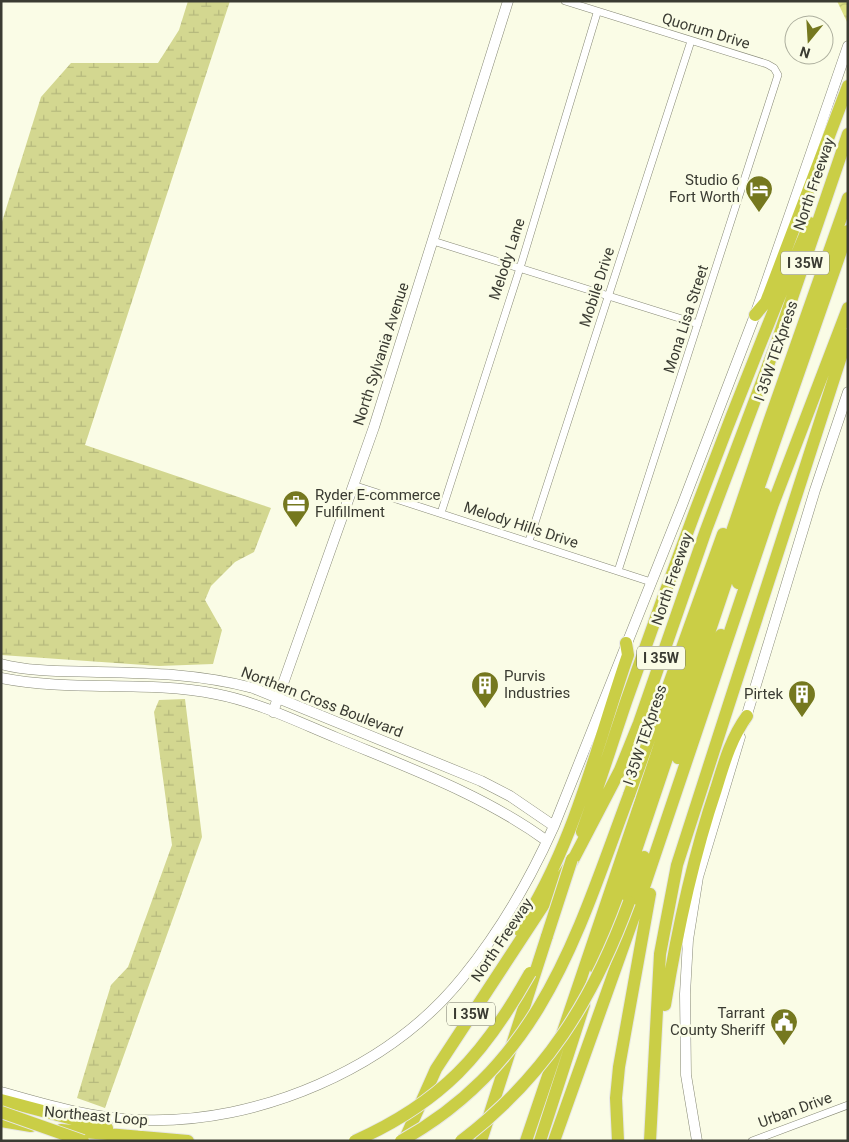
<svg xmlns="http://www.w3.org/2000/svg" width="849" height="1142" viewBox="0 0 849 1142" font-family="Roboto,sans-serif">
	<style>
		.wetland { fill: url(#wetland-marsh) }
		.water { fill: url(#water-waves) }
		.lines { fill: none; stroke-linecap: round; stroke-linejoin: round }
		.street-casing { stroke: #878976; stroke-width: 8 }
		.secondary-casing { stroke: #878976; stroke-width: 11 }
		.highway-casing { stroke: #e7e7e6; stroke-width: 14 }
		.street { stroke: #fff; stroke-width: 7 }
		.secondary { stroke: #fff; stroke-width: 10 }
		.highway { stroke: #cace46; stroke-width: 12 }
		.highway-bridge-casing { stroke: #e7e7e6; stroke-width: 14; stroke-linecap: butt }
		.highway-bridge { stroke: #cace46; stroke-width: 12 }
		.labels { text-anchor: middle; stroke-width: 5; stroke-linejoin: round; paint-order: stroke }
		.shield { fill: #fafce6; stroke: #747568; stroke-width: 1 }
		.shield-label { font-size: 14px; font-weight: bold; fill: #3a3b32 }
		.street-label { font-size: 15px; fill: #3a3b32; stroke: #fafce6 }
		.poi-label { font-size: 15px; fill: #3a3b32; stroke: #fafce6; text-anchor: end }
	</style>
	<defs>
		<pattern id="wetland-marsh" width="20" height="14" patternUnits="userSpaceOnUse" patternTransform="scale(1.25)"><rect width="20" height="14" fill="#d3d790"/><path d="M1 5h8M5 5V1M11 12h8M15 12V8" fill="none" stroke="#b6b97d"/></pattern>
		<pattern id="water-waves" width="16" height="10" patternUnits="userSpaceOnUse" patternTransform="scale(1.25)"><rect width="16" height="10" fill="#dde285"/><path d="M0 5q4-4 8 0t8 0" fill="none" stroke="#bec373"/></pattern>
	</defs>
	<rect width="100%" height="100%" fill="#fafce6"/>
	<path class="wetland" d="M188,1H230L85,445L271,508L254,552L235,562L211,586L205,600L222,630L213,664L159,666L1,655V225L41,97L71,63H158L179,30Z
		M185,699L202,837L105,1108L77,1098L111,985L128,967L172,845L154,712L159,700Z"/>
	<path class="water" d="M837,1H848V24Z"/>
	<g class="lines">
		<g class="street-casing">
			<path id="street" d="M565,1L767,64L774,68L778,75L618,571
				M433,241L698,324
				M353,485L651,582
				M441,513L520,268L597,13
				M529,541L691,41
				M752,1141L848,1105"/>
		</g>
		<g class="secondary-casing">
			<path id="secondary" d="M1,664C31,672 66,671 97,672C152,673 200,674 253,688L481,781L510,796L554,826
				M1,678C72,692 146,680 216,694C258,702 298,722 337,738C409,768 484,795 547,841
				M273,712L374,427L508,1
				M745,721L815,490L848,392
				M1,1092C46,1105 94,1119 142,1120C259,1124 389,1069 463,977C500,931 530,880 554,826L683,503L755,315L848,46
				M697,1141L686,1075L685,994L688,940L698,877L740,737"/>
		</g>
		<g class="highway-casing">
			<path id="highway" d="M755,315L766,302L848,86
				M738,583L765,494
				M678,758L721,635
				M629,795L723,534
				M582,832C598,788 612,743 627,699C683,539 744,380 810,223
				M629,902L644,857
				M519,930C574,846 596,748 628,655L626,643
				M596,969L740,541L848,231
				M665,1005C677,931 692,860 716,789C724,763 731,738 747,716
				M1,1100L107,1128
				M1,1121L31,1126
				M61,1130L188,1141
				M404,1141L436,1069L573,860L620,770L639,723L706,530L778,339L848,134
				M481,1141L547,936
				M526,1141L769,422L848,198
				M540,1141L584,1005
				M554,1141L638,905L773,504L848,308
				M618,1141L616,1098L619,1067L650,894
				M650,1141L660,954L677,865L848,335"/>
		</g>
		<use href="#street" class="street"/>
		<use href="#secondary" class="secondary"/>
		<use href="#highway" class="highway"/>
		<g class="highway-bridge-casing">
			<path id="highway-bridge" d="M547,936L572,859
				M1,1112L83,1141
				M355,1141C442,1102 484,1055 530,973
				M401,1141C542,1063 577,934 629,795
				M461,1141C545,1077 593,1000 629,902"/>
		</g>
		<use href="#highway-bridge" class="highway-bridge"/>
	</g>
	<defs>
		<g id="hotel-pin" transform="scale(1.4375)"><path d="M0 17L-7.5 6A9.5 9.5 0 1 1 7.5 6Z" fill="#75781f" stroke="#fafce6"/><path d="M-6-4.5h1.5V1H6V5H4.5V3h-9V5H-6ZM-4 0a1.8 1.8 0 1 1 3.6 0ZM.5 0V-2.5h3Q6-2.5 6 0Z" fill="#fff"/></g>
		<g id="office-pin" transform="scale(1.4375)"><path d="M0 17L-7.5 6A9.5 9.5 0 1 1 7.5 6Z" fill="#75781f" stroke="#fafce6"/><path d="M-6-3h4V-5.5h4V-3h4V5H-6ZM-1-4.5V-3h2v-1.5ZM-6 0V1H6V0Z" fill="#fff"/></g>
		<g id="building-pin" transform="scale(1.4375)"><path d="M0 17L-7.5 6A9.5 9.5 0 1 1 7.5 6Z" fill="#75781f" stroke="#fafce6"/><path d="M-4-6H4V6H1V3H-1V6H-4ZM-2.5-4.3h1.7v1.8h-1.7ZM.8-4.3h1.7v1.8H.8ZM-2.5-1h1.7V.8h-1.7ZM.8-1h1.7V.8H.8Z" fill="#fff"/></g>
		<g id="civic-pin" transform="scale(1.4375)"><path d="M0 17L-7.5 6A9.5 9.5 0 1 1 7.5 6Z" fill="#75781f" stroke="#fafce6"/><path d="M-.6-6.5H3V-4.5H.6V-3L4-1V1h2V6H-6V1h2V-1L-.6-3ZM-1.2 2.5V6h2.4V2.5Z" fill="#fff"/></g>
	</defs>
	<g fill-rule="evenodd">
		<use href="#hotel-pin" x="759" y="189"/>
		<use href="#office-pin" x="296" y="504"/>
		<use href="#building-pin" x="485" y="685"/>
		<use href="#building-pin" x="802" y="694"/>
		<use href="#civic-pin" x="784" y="1022"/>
	</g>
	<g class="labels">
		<g class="shield">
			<rect x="781" y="251.5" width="48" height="23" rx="4"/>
			<rect x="637" y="646.5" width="48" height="23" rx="4"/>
			<rect x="447" y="1002.5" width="48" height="23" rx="4"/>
		</g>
		<g class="shield-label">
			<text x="805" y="268">I 35W</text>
			<text x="661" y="663">I 35W</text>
			<text x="471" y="1019">I 35W</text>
		</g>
		<g class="street-label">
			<text transform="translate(706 31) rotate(17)" y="5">Quorum Drive</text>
			<text transform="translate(814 184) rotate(-71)" y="5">North Freeway</text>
			<text transform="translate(507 259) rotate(-72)" y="5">Melody Lane</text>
			<text transform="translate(597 287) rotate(-72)" y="5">Mobile Drive</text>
			<text transform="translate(686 319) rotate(-72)" y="5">Mona Lisa Street</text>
			<text transform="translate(776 351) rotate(-71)" y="5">I 35W TEXpress</text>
			<text transform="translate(381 354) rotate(-72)" y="5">North Sylvania Avenue</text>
			<text transform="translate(521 525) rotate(18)" y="5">Melody Hills Drive</text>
			<text transform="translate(672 579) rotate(-71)" y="5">North Freeway</text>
			<text transform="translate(322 702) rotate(21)" y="5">Northern Cross Boulevard</text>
			<text transform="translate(645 735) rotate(-71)" y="5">I 35W TEXpress</text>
			<text transform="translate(502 940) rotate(-56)" y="5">North Freeway</text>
			<text transform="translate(795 1110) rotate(-20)" y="5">Urban Drive</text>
			<text transform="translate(96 1116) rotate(5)" y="5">Northeast Loop</text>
		</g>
		<g class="poi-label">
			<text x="740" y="185">Studio 6<tspan x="740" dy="17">Fort Worth</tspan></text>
			<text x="315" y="500" text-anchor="start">Ryder E-commerce<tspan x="315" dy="17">Fulfillment</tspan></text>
			<text x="504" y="681" text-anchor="start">Purvis<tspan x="504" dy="17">Industries</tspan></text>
			<text x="783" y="699">Pirtek</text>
			<text x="765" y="1018">Tarrant<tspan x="765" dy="17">County Sheriff</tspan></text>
		</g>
	</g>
	<rect width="849" height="1142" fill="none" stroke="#3a3b32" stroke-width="5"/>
	<g transform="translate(809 40) rotate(198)"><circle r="24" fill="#fafce6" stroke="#adaf9e"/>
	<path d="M0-4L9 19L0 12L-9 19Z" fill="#75781f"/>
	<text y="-8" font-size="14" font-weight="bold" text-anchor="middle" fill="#3a3b32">N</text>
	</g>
</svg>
